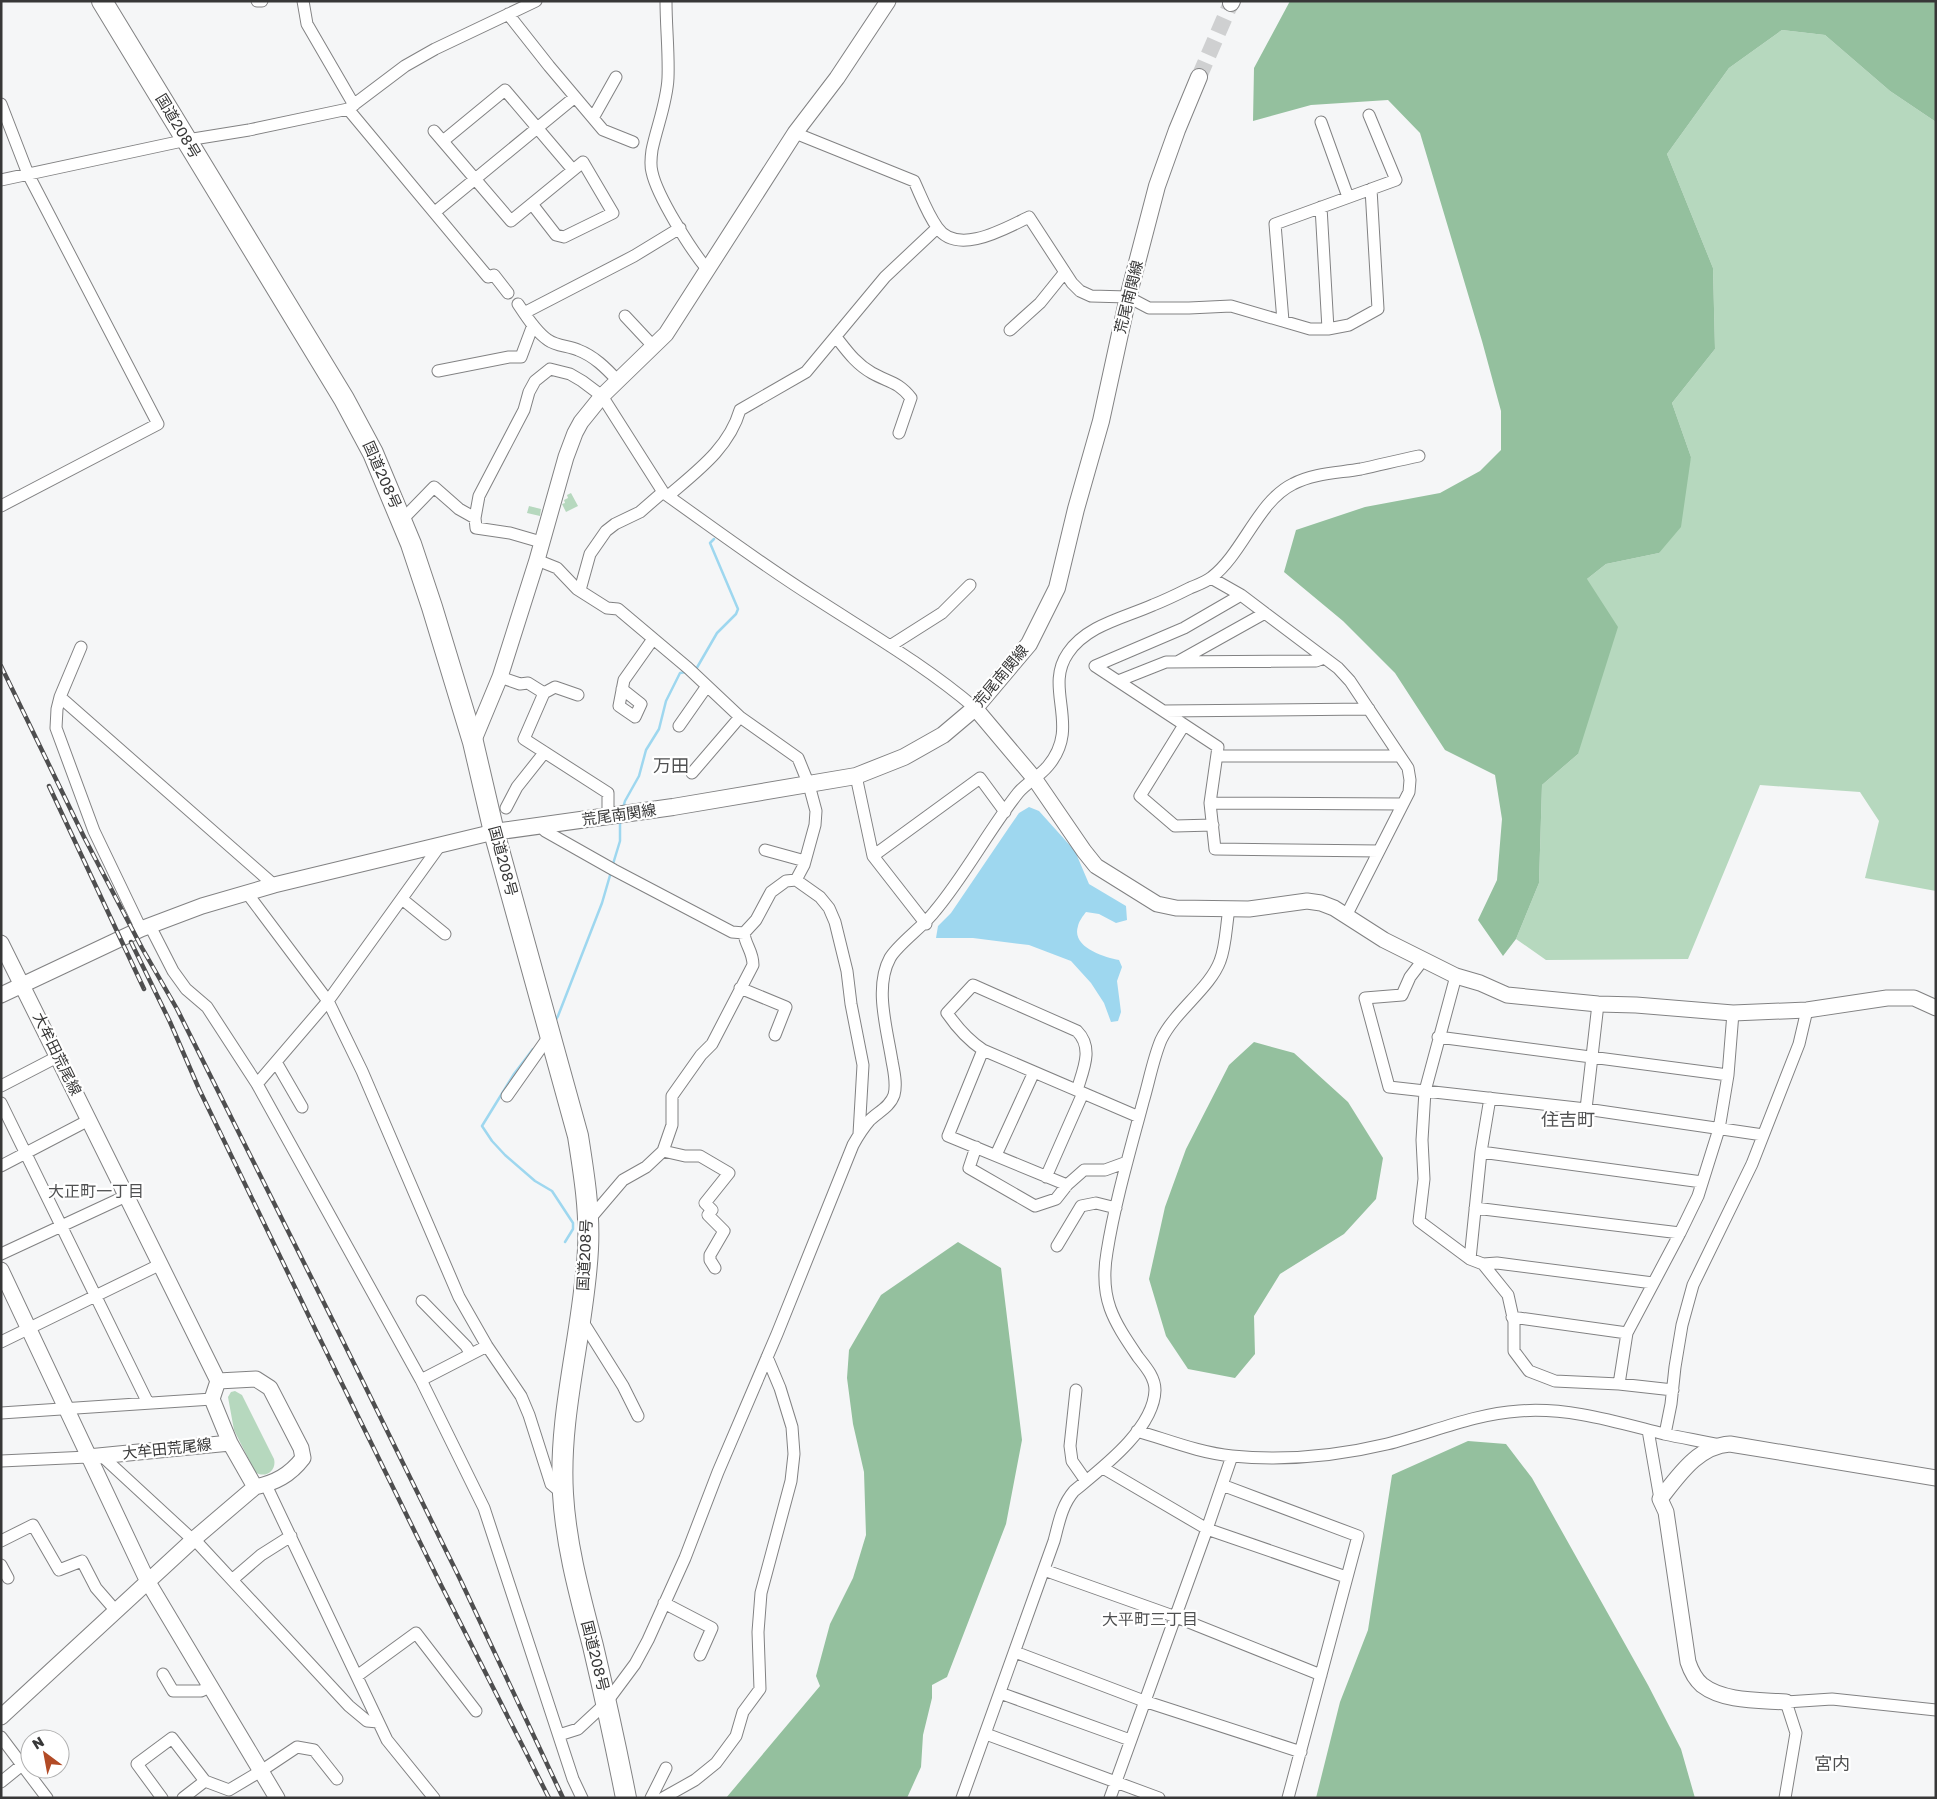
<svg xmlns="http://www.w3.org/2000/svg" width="1937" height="1799" viewBox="0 0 1937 1799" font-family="'Golos Text','Noto Sans JP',sans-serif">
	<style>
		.green { fill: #b6d8be }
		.forest { fill: #94c09e }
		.water { fill: #9ed7ef }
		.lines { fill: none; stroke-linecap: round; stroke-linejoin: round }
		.stream { stroke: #9ed7ef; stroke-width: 2.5 }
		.primary-tunnel { stroke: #cfd0d1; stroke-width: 16; stroke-dasharray: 16 8; stroke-linecap: butt }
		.street-casing { stroke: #828283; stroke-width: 13 }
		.secondary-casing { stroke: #828283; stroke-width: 17 }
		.primary-casing { stroke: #828283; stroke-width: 18 }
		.highway-casing { stroke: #828283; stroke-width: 22 }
		.street { stroke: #fff; stroke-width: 11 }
		.secondary { stroke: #fff; stroke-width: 15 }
		.primary { stroke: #fff; stroke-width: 16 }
		.highway { stroke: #fff; stroke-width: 20 }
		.rail-casing { stroke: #4e4e4f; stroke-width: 4.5 }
		.rail { stroke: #fff; stroke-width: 2.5; stroke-dasharray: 8; stroke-linecap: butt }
		.labels { text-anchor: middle; stroke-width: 4.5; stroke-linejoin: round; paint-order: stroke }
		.street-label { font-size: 15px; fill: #373737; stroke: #fff }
		.neighbourhood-label { font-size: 16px; fill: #505152; stroke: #fff }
		.quarter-label { font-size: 18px; fill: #505152; stroke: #fff }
	</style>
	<rect width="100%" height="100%" fill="#f5f6f7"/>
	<path class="green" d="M1782,30L1825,35L1890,91L1936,122V891L1865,878L1879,821L1860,792L1760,785L1688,959L1546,960L1516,939L1539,883L1542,785L1578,754L1587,579L1606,564L1659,553L1691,457L1672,403L1715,349L1713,268L1667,154L1729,68Z
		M571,493L578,506L566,512L562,504L565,503L564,500L568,498L567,495Z
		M529,506L541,509L540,516L527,513Z
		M235,1391L242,1395L274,1459C277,1471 265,1479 255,1472L234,1430L228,1397L231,1392Z"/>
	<path class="forest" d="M1290,1H1936V122L1890,91L1825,35L1782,30L1729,68L1667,154L1713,268L1715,349L1672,403L1691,457L1681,527L1659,553L1606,564L1587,579L1618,627L1578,754L1542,785L1539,883L1516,939L1503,956L1478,920L1497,880L1502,819L1495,775L1445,750L1395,673L1343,621L1284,572L1296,530L1365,507L1440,493L1480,471L1501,450V411L1482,341L1420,133L1388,100L1311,105L1253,121L1254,68Z
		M1254,1042L1294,1053L1348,1102L1383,1158L1376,1199L1344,1234L1280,1274L1254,1316L1255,1354L1235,1378L1188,1369L1166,1336L1149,1279L1165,1207L1186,1149L1229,1065Z
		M958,1242L1001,1268L1022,1440L1006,1524L947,1677L932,1685V1698L923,1735L921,1767L907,1798H726L820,1686L816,1676L830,1624L853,1578L866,1535L864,1472L853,1424L847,1378L849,1350L881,1295Z
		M1468,1441L1506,1444L1532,1478L1648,1685L1681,1749L1695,1798H1316L1340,1702L1368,1630L1392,1475Z"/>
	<path class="water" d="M1029,807L1039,811L1075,851L1089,884L1126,906L1127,920L1116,923L1099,914L1086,912C1083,916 1079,921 1078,926C1071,947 1104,957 1119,960L1122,967L1117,981L1121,1012L1118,1021L1111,1022L1104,1003L1091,983L1071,961L1029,945L973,938H936L938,926L951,913L1010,826L1019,813Z"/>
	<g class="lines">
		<path class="stream" d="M695,671L717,633L736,614L738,609L710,543L714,539
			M623,808L625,801L639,776L646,750L659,729L666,701L680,673L686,672
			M613,864L620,841V821
			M555,1021L558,1016L602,903L611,872
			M533,1049L514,1074L482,1126L492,1141L505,1155L535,1181L552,1191L573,1223V1229L565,1242"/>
		<path class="primary-tunnel" d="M1199,77L1231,3"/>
		<g class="street-casing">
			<path id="street" d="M257,1H262
				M303,1L307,24L354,105
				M666,1C666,27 669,53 668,78C667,102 657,126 652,150C651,157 650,165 652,172C657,196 691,250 707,269
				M508,14L549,66L603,130L633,142
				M1,104L28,174L158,424L1,506
				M348,109L488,277L494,275L508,293
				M593,118L616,77
				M1321,122L1348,197
				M434,131L511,221L583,162L613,213L564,237L556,235L532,204
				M795,133L914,181C921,196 927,213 937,227C957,257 1006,228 1029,217L1072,283L1080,291L1091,296L1128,297L1149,308H1189L1231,306L1310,329H1328L1349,325L1378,309L1371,189
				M443,141L505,90L573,170
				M1,180L187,140L249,130L348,109L405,66L435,49L536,1
				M1321,207L1328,329
				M435,212L575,97
				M518,304C526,316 536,332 548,340C556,346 569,346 578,350C594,356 606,368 618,381
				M524,313L634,256L680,228
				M625,316L654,347
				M1283,321L1275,224L1396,180L1369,115
				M1010,330L1040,303L1065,272
				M836,337C847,351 856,364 872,373C888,382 899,382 911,398L899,433
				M438,371L509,357H521L533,325
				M668,496C697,471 729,448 740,410L806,372L885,277L937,228
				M401,521L434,487L459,509L475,518
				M541,542L510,533L476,528L475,518L479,496L524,410L529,392L535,381L550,369L570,374L582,381L602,396L663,492L668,496C716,530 764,566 815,598C869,633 926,666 975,708
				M537,560L557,568L577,589L607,608L618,609L688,668L740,717L798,758L809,785L816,811L815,825L804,865L796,880
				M1211,578L1241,595L1338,668L1350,681L1408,768L1410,780L1409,792L1346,916
				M580,590L590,554L606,531L615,524L640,512L663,492
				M1241,595L1184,628L1095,666L1218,747L1210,803L1215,849L1379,851
				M890,646L942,613L970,585
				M81,647L60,697L57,709L56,728L94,831L141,929
				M1179,661L1265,613
				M500,677L520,684L528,683L544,693L555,687L578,695
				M1118,681L1166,662L1316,661L1324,658
				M622,689L641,704L635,717L619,706L624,680L653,639
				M544,693L524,739L608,793V816
				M60,697L274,885
				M1164,711L1369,709
				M1184,725L1140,796L1175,826L1213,825
				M679,726L707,686
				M1217,756H1400
				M692,773L740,717
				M856,776L873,856L926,924
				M1210,803L1403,804
				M506,808L517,787L544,753
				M546,825L545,831L614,870L732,932L744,933C745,945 753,951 753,965L712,1044L701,1055L672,1096V1125L663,1151L646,1167L623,1180L594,1214H588
				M765,850L805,861
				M873,856L980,778L1005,812
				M247,893L328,1001L362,1071L459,1297L487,1346L521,1396L529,1415L551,1484L563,1494
				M402,899L445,934
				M150,926L173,971L186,989L207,1007L257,1084L421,1380L484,1508L573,1779L582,1798
				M744,933L756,920L771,892L786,881L796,880L820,897L829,908L835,922L847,971L851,1004L863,1065L859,1134
				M1423,960L1410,977L1402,995L1365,998L1389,1087L1586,1109L1763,1135
				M1456,976L1425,1091L1422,1140L1424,1179L1419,1221L1470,1259L1483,1264L1497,1263L1653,1283
				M740,988L786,1007L775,1035
				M1438,1037L1728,1075
				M983,1050L948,1136L1067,1185
				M276,1062L302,1107
				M257,1084L328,1001L441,844
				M1,1086L57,1057
				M1077,1090C1083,1070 1094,1048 1077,1031L973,985L947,1013C958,1029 968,1040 983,1050L1139,1117
				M507,1096L545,1042L552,1037
				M1,1103L148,1403
				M1586,1109L1598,1004
				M976,1147L969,1168L1035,1206L1056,1199L1067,1185L1084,1170H1105L1127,1162
				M663,1151L685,1156H700L729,1173L705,1203L712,1210L708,1215L724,1231L710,1255V1260L715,1268
				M1481,1152L1702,1182
				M996,1155L1034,1072
				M1,1166L89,1120
				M1046,1177L1083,1093
				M1475,1208L1680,1233
				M1057,1246L1081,1206L1096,1203L1116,1208
				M1,1254L126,1196
				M1470,1259L1481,1152L1490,1098
				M1483,1264L1508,1295L1514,1322V1351L1529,1371L1555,1381L1619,1384L1673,1390
				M422,1301L466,1346L471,1354
				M1512,1317L1627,1333
				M581,1319L623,1386L638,1416
				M1,1342L159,1265
				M421,1380L487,1346
				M1619,1384L1627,1333L1680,1233L1698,1196L1719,1129L1728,1075L1733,1013
				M1076,1390L1070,1446L1072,1461L1086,1481
				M1,1413L212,1399
				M1648,1430L1660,1499
				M1137,1431C1168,1440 1200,1453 1232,1456C1284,1461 1337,1456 1387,1444C1431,1433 1473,1414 1519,1411C1569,1407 1616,1422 1664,1434C1683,1438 1701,1441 1720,1445
				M1665,1434L1671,1404L1675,1367L1682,1325L1693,1285L1752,1164L1799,1044L1807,1010
				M102,1456L193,1540
				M1,1461L88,1457
				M1103,1468L1207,1529L1346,1577
				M266,1485L387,1740L434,1798
				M1222,1485L1358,1536L1288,1798
				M194,1539L349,1706L367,1721L378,1722
				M1,1541L33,1525L59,1570L82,1561L96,1588L116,1611
				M1,1565L8,1578
				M1044,1570L1176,1617L1321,1675
				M232,1580L261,1555L291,1536
				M664,1603L712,1628L700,1655
				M1015,1652L1144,1701L1301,1752
				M163,1674L173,1691H201L210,1687
				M357,1676L416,1633L476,1711
				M1000,1693L1130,1740
				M986,1734L1159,1798
				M559,1735L578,1729L606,1703L635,1664L648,1640L685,1558L718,1472L777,1334L853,1145C858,1136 863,1128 870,1120C878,1112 890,1107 894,1095C897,1084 894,1072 892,1061C887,1029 874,987 890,958C898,944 924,926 935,911C966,874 988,831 1018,793C1026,783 1039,777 1048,766C1082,726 1043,689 1068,653C1087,625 1124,618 1153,605C1166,600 1178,594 1190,588C1197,585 1206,582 1212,577C1243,553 1258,501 1293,484C1314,473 1338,473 1361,469C1380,465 1399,460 1419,456
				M1,1737L47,1798
				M1,1782L22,1765
				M162,1798L137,1764L172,1738L205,1781L229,1790L261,1771L297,1747L314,1750L337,1779
				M183,1798L205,1781
				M651,1798L666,1768
				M663,1798L695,1780L716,1763L736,1736L743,1712L760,1689L758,1632L761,1593L791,1481L794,1454L792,1427L780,1388L767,1357
				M962,1798L1054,1541C1059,1522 1062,1505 1074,1491C1102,1468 1154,1429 1155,1390C1155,1377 1145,1366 1138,1357C1113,1320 1099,1299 1107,1252C1115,1202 1130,1151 1143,1102C1149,1082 1153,1059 1161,1040C1175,1011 1210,988 1220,961C1226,946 1226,926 1229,909
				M1110,1798L1207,1529L1232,1456
				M1785,1798L1796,1733L1786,1702L1832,1699L1936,1710"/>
		</g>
		<g class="secondary-casing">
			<path id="secondary" d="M975,708L1034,778L1084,851L1096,866L1157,904L1176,908L1249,909L1307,901L1321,903L1334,908L1384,940L1456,976L1480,983L1507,995L1598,1004L1636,1005L1733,1013L1807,1010L1887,998H1914L1936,1008
				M473,742L500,677L537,560L566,457L575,433L581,422L602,396L666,334L795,133L837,78L888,1
				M1,943L218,1381L212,1399L230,1443L255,1487
				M1,995L141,929L202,906L274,885L494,832
				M1,1270L148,1582L277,1798
				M88,1457L230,1443
				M1786,1702C1760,1700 1724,1702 1702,1685C1695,1679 1691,1671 1688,1662L1666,1512L1660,1499C1679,1475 1698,1446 1730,1444L1936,1478
				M1,1717L194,1539L255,1487C275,1483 290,1475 303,1458L301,1448L270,1388L256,1379L218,1381"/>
		</g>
		<g class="primary-casing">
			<path id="primary" d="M1231,3L1232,1
				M494,832L673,807L856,776L904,757L943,735L975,708L1029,644L1057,588L1076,509L1101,421L1128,297L1157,186L1177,130L1199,77"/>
		</g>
		<g class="highway-casing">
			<path id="highway" d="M102,1L344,399L373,453L411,544L432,607L473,742L494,832L578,1136C584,1174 590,1211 588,1249C584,1331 558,1412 563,1494C566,1546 580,1596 593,1646C605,1697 616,1747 626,1798"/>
		</g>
		<use href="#street" class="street"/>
		<use href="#secondary" class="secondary"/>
		<use href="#primary" class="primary"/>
		<use href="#highway" class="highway"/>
		<g class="rail-casing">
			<path id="rail" d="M1,666L84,837L142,948L177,1009L335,1325L460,1579L563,1798
				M49,786L144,989
				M131,942L170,1022L199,1089L319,1337L441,1585L549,1798"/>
		</g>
		<use href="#rail" class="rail"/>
	</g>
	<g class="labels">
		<g class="street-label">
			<text transform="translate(178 126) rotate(59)" y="5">国道208号</text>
			<text transform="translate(1129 297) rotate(-76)" y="5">荒尾南関線</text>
			<text transform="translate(382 475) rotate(66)" y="5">国道208号</text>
			<text transform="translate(1001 676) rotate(-50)" y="5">荒尾南関線</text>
			<text transform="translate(619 815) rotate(-8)" y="5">荒尾南関線</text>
			<text transform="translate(503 861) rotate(75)" y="5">国道208号</text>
			<text transform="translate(57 1054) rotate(64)" y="5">大牟田荒尾線</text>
			<text transform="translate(585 1255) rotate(-87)" y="5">国道208号</text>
			<text transform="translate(167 1449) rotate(-6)" y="5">大牟田荒尾線</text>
			<text transform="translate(595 1656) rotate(76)" y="5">国道208号</text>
		</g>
		<g class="neighbourhood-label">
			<text x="96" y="1197">大正町一丁目</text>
			<text x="1150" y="1625">大平町三丁目</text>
		</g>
		<g class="quarter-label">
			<text x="671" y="772">万田</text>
			<text x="1568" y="1126">住吉町</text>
			<text x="1832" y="1770">宮内</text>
		</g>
	</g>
	<rect width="1937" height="1799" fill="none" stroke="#373737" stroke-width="5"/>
	<g transform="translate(45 1754) rotate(328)"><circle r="24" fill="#ffffff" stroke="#afafaf"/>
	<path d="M0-4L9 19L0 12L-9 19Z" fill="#b24b26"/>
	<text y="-8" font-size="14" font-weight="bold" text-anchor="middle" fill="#373737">N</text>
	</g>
</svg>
